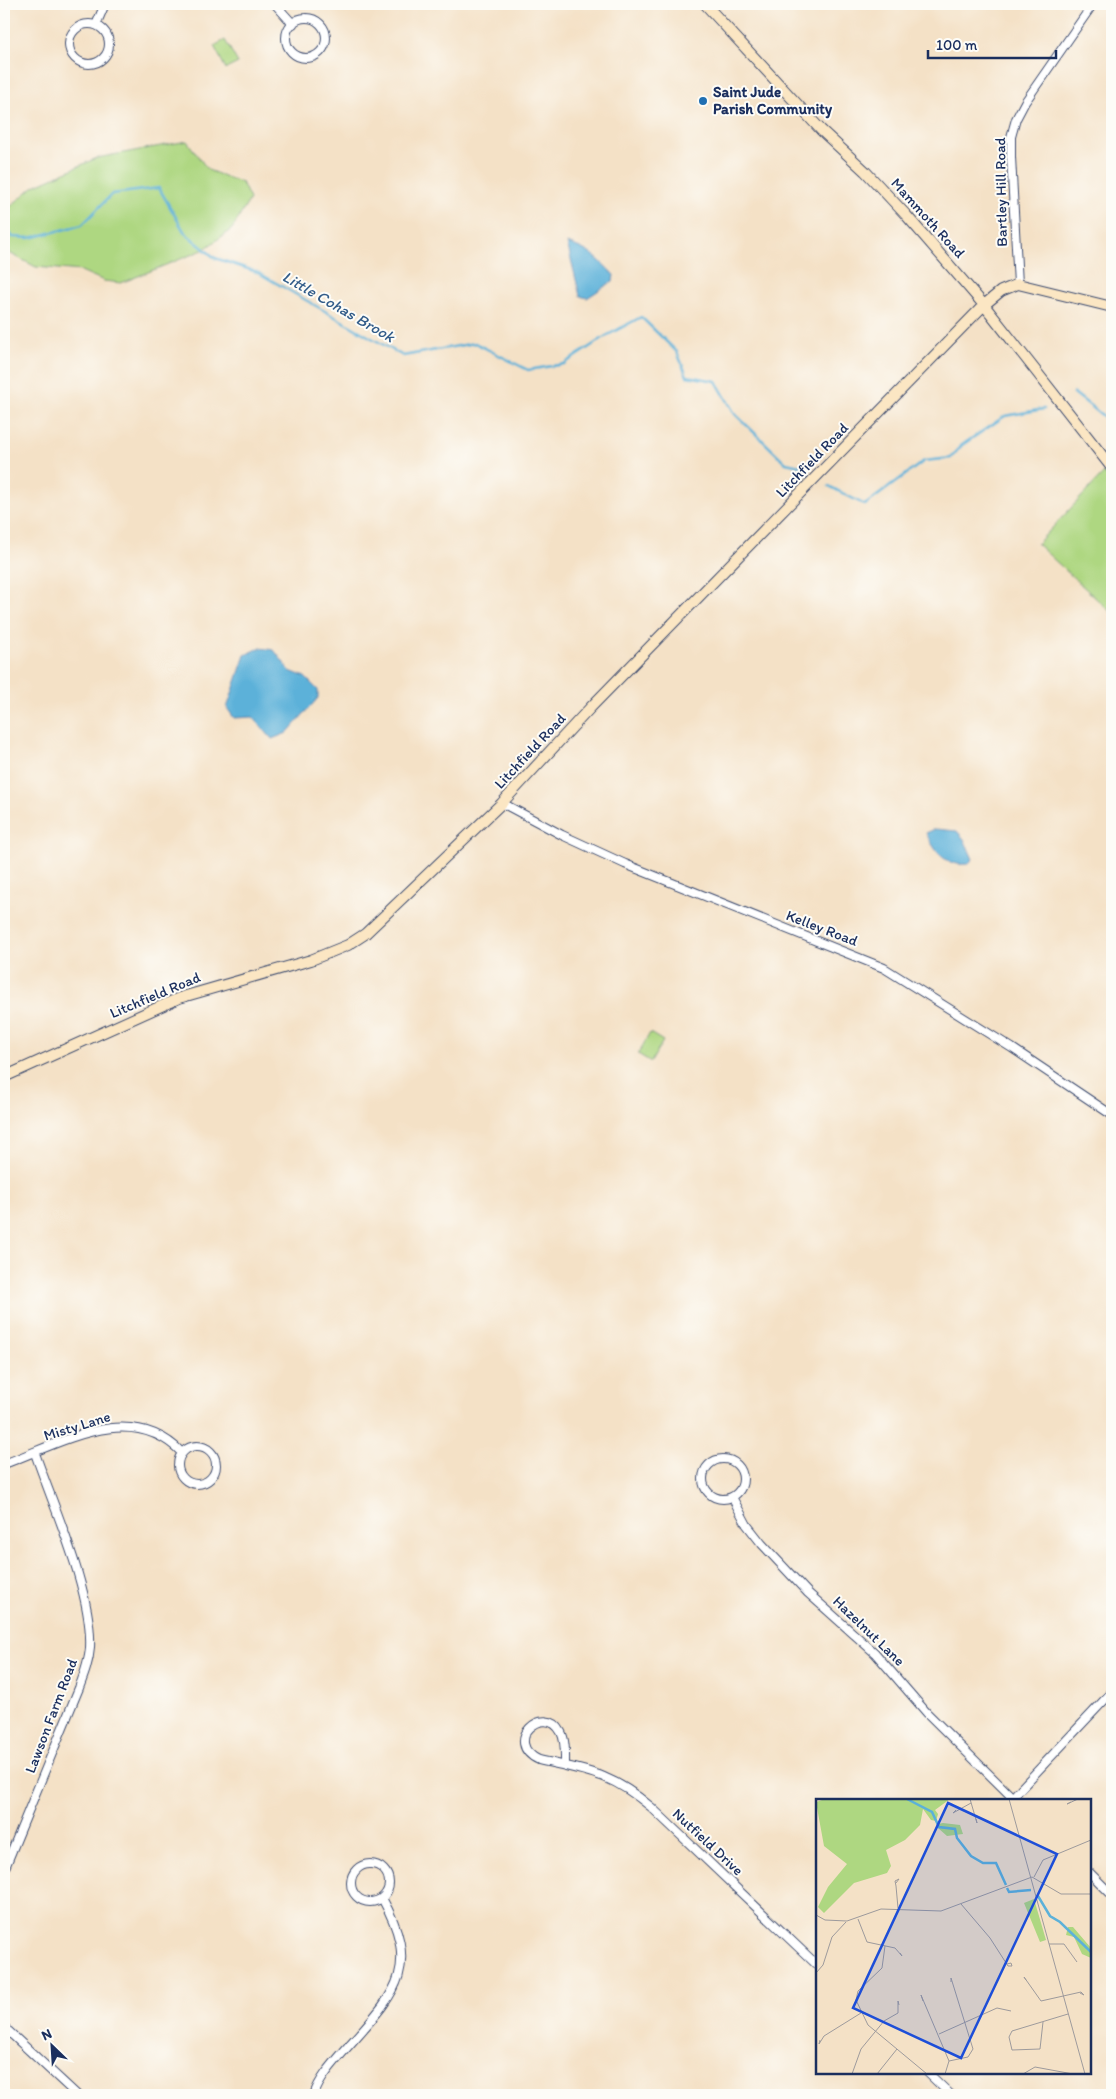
<svg xmlns="http://www.w3.org/2000/svg" width="1116" height="2099" viewBox="0 0 1116 2099" font-family="Itim,sans-serif">
	<style>
		.green { fill: #aed781; stroke: #648370 }
		.water { fill: #5cb1d9; stroke: #3c709c }
		.lines { fill: none; stroke-linecap: round; stroke-linejoin: round }
		.stream { stroke: #5cb1d9; stroke-width: 2.5 }
		.street-casing { stroke: #3c4a6e; stroke-width: 10 }
		.secondary-casing { stroke: #3c4a6e; stroke-width: 12 }
		.street { stroke: #fff; stroke-width: 8 }
		.secondary { stroke: #fbe6c3; stroke-width: 10 }
		.poi-dot { fill: #1f6fb2; stroke: #fdfcf7; stroke-width: 2 }
		.labels { text-anchor: middle; stroke-width: 4; stroke-linejoin: round; paint-order: stroke }
		.poi-label { font-size: 15px; font-weight: bold; fill: #1b2f5e; stroke: #fdfcf7; text-anchor: start }
		.street-label { font-size: 15px; fill: #1b2f5e; stroke: #fdfcf7 }
		.water-label { font-size: 16px; font-style: italic; fill: #325c89; stroke: #fdfcf7 }
		.inset-river { fill: none; stroke: #5cb1d9; stroke-width: 2.5 }
		.inset-road { fill: none; stroke: #9d9a9c; stroke-width: 1 }
		.view { fill: #1d4ed8; fill-opacity: 0.15; stroke: #1d4ed8; stroke-width: 2.5 }
		.inset-edge { fill: none; stroke: #1b2f5e; stroke-width: 2.5 }
	</style>
	<rect width="100%" height="100%" fill="#fdfcf7"/>
	<filter id="ink" filterUnits="userSpaceOnUse"><feTurbulence type="fractalNoise" baseFrequency=".02" numOctaves="2"/><feDisplacementMap in="SourceGraphic" scale="10" xChannelSelector="R" yChannelSelector="G"/><feConvolveMatrix kernelMatrix="1 2 1 2 8 2 1 2 1" color-interpolation-filters="sRGB"/></filter>
	<filter id="wash" filterUnits="userSpaceOnUse"><feTurbulence type="fractalNoise" baseFrequency=".0096" numOctaves="4" result="noise"/><feDisplacementMap in="SourceGraphic" scale="20" xChannelSelector="R" yChannelSelector="G"/><feGaussianBlur stdDeviation="1.12" result="paint"/><feColorMatrix in="noise" values="0 0 0 0 0 0 0 0 0 0 0 0 0 0 0 0 0 1.4 0 .05"/><feComposite in="paint" operator="in"/></filter>
	<g filter="url(#wash)">
		<rect width="100%" height="100%" fill="#f4e1c6"/>
		<path class="green" d="M225,40L238,63L226,69L214,46Z
			M187,141L208,170L242,183L250,199L232,229L203,250L121,283L104,281L81,271L36,267L11,254L4,246V212L34,186L97,158Z
			M1104,473L1112,483V613L1037,544Z
			M650,1033L663,1041L651,1062L638,1054Z"/>
		<path class="water" d="M567,243C589,250 598,258 614,275L613,281L587,298L580,296Z
			M260,648L274,650L290,671L305,677L318,690V698L287,733L272,739L253,717L234,718L227,708L245,655Z
			M935,829L957,831L964,839L973,859L968,864C945,867 935,851 926,833Z"/>
		<g class="lines">
			<path class="stream" d="M4,229L13,237L30,238L82,225L112,194L159,188L185,233L215,258L257,272L403,356L475,343L528,370L564,364L606,336L641,317L677,352L687,376L716,381L735,414L786,463L809,468
				M1074,393L1112,423
				M829,486L865,505L924,461L951,458L962,445L1005,416L1044,409"/>
		</g>
	</g>
	<g filter="url(#ink)">
		<g class="lines">
			<g class="street-casing">
				<path id="street" d="M275,4L293,24
					M286 38a20 20 0 1 1 40 0a20 20 0 1 1-40 0Z
					M69 44a20 20 0 1 1 40 0a20 20 0 1 1-40 0Z
					M96,25L105,4
					M1018,284L1011,157V137L1016,119L1025,102L1093,4
					M502,803L562,835L625,864L884,968L1012,1048L1112,1115
					M178 1465a19 19 0 1 1 38 0a19 19 0 1 1-38 0Z
					M703 1479a20 20 0 1 1 40 0a20 20 0 1 1-40 0Z
					M4,1464C61,1443 131,1400 182,1453
					M732,1497L747,1525L762,1544L808,1593L875,1653L927,1713L1015,1800
					M565,1766C565,1756 566,1741 561,1732C545,1702 501,1742 539,1760C588,1771 611,1773 651,1807L817,1965
					M1010,1800L1112,1692
					M351 1883a19 19 0 1 1 38 0a19 19 0 1 1-38 0Z
					M4,1870L79,1688C84,1675 89,1662 90,1648C93,1593 53,1506 35,1453
					M1090,1873L1112,1895
					M4,2027L77,2095
					M928,2073L951,2095
					M314,2095C320,2078 332,2065 344,2051C393,1995 423,1972 382,1898"/>
			</g>
			<g class="secondary-casing">
				<path id="secondary" d="M705,4L821,130L865,171L906,215L984,305L1112,468
					M4,1077L179,998L311,960L348,945L365,934L502,803L591,707L984,305L1001,291L1018,284L1112,307"/>
			</g>
			<use href="#street" class="street"/>
			<use href="#secondary" class="secondary"/>
		</g>
	</g>
	<circle class="poi-dot" cx="703" cy="101" r="5"/>
	<g class="labels">
		<g class="poi-label">
			<text x="713" y="97">Saint Jude<tspan x="713" dy="17">Parish Community</tspan></text>
		</g>
		<g class="street-label">
			<text transform="translate(1001 192) rotate(-91)" y="5">Bartley Hill Road</text>
			<text transform="translate(928 218) rotate(48)" y="5">Mammoth Road</text>
			<text transform="translate(812 460) rotate(-46)" y="5">Litchfield Road</text>
			<text transform="translate(530 751) rotate(-47)" y="5">Litchfield Road</text>
			<text transform="translate(822 928) rotate(21)" y="5">Kelley Road</text>
			<text transform="translate(155 995) rotate(-23)" y="5">Litchfield Road</text>
			<text transform="translate(77 1426) rotate(-17)" y="5">Misty Lane</text>
			<text transform="translate(869 1631) rotate(44)" y="5">Hazelnut Lane</text>
			<text transform="translate(51 1716) rotate(-69)" y="5">Lawson Farm Road</text>
			<text transform="translate(708 1842) rotate(43)" y="5">Nutfield Drive</text>
		</g>
		<g class="water-label">
			<text transform="translate(339 306) rotate(30)" y="6">Little Cohas Brook</text>
		</g>
	</g>
	<g transform="translate(816 1799)">
		<rect width="275" height="275" fill="#f4e1c6"/>
		<path d="M9,0L112,1L134,0L119,11L122,15L120,22L115,21L107,10L104,26L89,41L70,51L75,67L71,74L38,84L8,114L2,108L12,88L31,65L8,47L0,3ZM127,24L144,26L147,35L131,37L122,29V25ZM218,100L230,141L224,143L208,104ZM252,128H257L275,149V159L266,155L258,138L250,136Z" fill="#aed781"/>
		<path class="inset-river" d="M91,0L116,13L123,28L139,30L141,39L155,57L167,64H180L190,86M191,89L193,93L215,91M222,97L234,117L244,123L275,153"/>
		<path class="inset-road" d="M154,0L161,24L160,20M193,0L269,275M255,3L251,5L262,0M140,11L137,14L155,4M218,78L227,61L275,41M80,84L83,80L79,82L80,87L82,109M145,105L174,139L192,167H196L195,164L191,165M0,116L9,121L31,122L65,110L125,112L216,78L245,95H275M42,120L51,143L79,149L86,157L84,154M233,145H248L261,163M69,147L66,169L42,192L40,201L52,226L111,275M0,174L7,166L16,138L30,123M210,181L208,178L225,202L265,193L268,196L264,194M107,202L105,196L133,262L129,275M227,223L224,250L196,251L193,238L196,232L252,215M123,235L181,209L195,212M4,241L3,245L8,237L45,214M133,262L152,258L157,250L135,179V183M36,275L45,250L68,222L82,214V202L83,206M61,275L81,250M207,275L219,268L257,275"/>
		<path class="view" d="M132,4L241,55L145,259L37,209Z"/>
		<rect width="275" height="275" class="inset-edge"/>
	</g>
	<rect width="1116" height="2099" fill="none" stroke="#fdfcf7" stroke-width="20"/>
	<g transform="translate(52 2046) rotate(335)" stroke="#fdfcf7" stroke-width="4" paint-order="stroke">
	<path d="M0-4L9 19L0 12L-9 19Z" fill="#1b2f5e"/>
	<text y="-8" font-size="14" font-weight="bold" text-anchor="middle" fill="#1b2f5e">N</text>
	</g>
	<path d="M928 50v8h128v-8" fill="none" stroke="#1b2f5e" stroke-width="2.5"/>
	<text x="936" y="50" font-size="15" fill="#1b2f5e" stroke="#fdfcf7" stroke-width="4" paint-order="stroke">100 m</text>
</svg>
